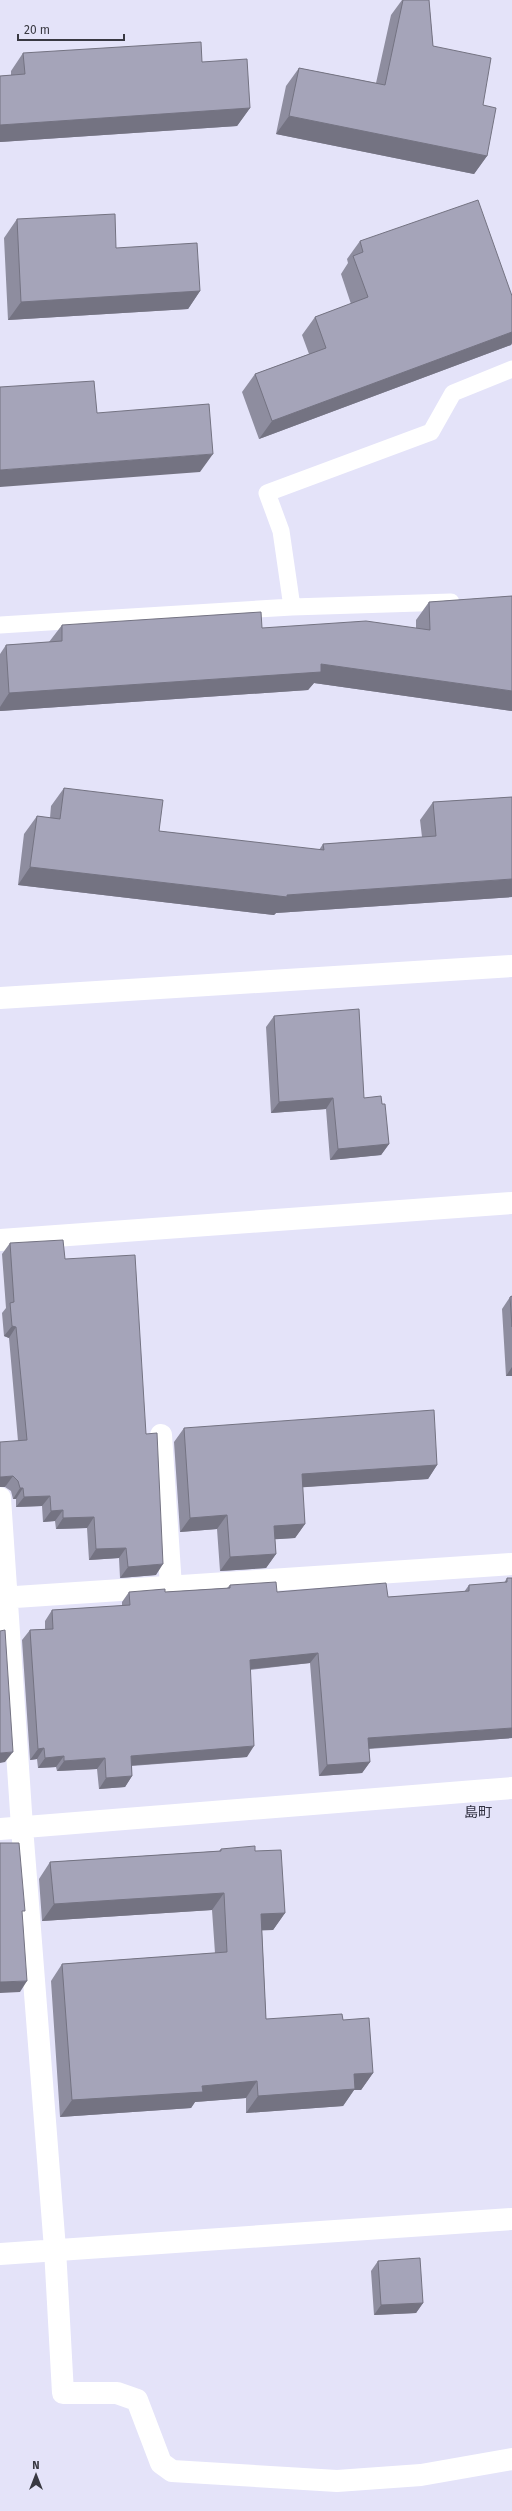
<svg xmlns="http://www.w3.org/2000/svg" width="512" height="2511" viewBox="0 0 512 2511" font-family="'Fira Sans','Noto Sans JP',sans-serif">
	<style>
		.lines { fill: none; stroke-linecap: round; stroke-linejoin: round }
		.lane { stroke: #fff; stroke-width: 17 }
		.street { stroke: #fff; stroke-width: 22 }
		.wall { fill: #8e8d9f }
		.shaded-wall { fill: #747382 }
		.building { fill: #a5a4b9; stroke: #747382 }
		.labels { text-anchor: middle; stroke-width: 4; stroke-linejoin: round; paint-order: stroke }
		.quarter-label { font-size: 14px; fill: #313141; stroke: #e4e3f9 }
	</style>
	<rect width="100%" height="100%" fill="#e4e3f9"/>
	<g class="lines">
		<path class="lane" d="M292,607L281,531L267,493L431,432L453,393L512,369
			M0,625L292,607L451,602"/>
		<path class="street" d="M0,998L512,966
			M0,1240L512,1203
			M161,1435L171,1587
			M0,1498L22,1827L55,2249L63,2393H117L137,2400L161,2463L172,2471L337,2481L421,2475L512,2459
			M0,1598L512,1564
			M0,1829L512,1788
			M0,2254L512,2219"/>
	</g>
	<path class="wall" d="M402,0H429L433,46L483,105L487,156L474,174L276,134L286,86L299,68L376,83L391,15Z
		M23,53L202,62L250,108L237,126L0,142V76L11,75V71Z
		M17,219L116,248L200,291L188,309L8,320L4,238Z
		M360,241L512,296V343L511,345L259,439L242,392L255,374L309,354L302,335L315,317L351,304L341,274L348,263L347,259Z
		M512,596V711L314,683L308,690L0,711V654L6,645L49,642L62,625L262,628H416V620L429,602Z
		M64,788L159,831L319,850L323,844L422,837L420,820L433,802L512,797V897L276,913L274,915L18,885L24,834L37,816L50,818L51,806Z
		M274,1016L364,1098L382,1104L389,1144L381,1155L330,1160L326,1109L271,1113L266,1027Z
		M10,1243L65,1259L146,1434L156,1575L120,1578L119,1558L89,1560L87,1528L56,1529L55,1521L43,1522L42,1506L16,1507V1499H13L11,1491L5,1487L18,1441L9,1338L4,1336L2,1313L6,1308L2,1254Z
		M512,1296V1376H506L502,1309L510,1297Z
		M184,1428L437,1465L428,1479L302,1487L305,1524L295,1538L275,1539L276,1554L266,1568L220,1571L217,1529L180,1532L174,1442Z
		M507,1578H512V1738L369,1749L370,1762L362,1773L319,1776L310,1663L250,1670L247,1757L132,1766V1776L125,1787L99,1789L97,1769L57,1771L56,1767L38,1768L37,1759L30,1760L22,1640L30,1630L45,1629V1621L52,1610L122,1606V1602L129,1592H165L227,1588L230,1585L277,1592L388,1597L464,1592L469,1585L504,1583Z
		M221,1849L255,1851L285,1913L273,1930H262L266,2019L343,2020L373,2073L361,2090H354L343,2106L246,2113V2098L195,2102L191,2108L60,2117L51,1981L62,1964L215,1953L212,1910L42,1921L39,1879L50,1862L219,1851Z
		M378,2261L423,2303L416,2313L374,2315L371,2271Z"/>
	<path class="shaded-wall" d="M250,108L237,126L0,142V125Z
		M289,116L487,156L474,174L276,134Z
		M200,291L188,309L8,320L21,302Z
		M512,332V343L511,345L259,439L272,421Z
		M213,454L200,472L0,487V470Z
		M321,664L512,691V711L314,683L308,690L0,711V707L9,693Z
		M30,867L287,895L512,879V897L276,913L274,915L18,885Z
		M333,1098L326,1109L271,1113L279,1102Z
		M389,1144L381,1155L330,1160L338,1149Z
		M12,1326L16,1327L9,1338L4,1336Z
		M512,1367V1376H506Z
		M437,1465L428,1479L292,1488L302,1474Z
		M13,1476L5,1487H0V1477Z
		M20,1488H23L16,1499H13Z
		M50,1496L42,1506L16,1507L24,1497Z
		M63,1510L55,1521L43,1522L51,1511Z
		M227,1515L217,1529L180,1532L190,1518Z
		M94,1517L87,1528L56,1529L63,1518Z
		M305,1524L295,1538L264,1540L274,1526Z
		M126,1548L119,1558L89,1560L96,1549Z
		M276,1554L266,1568L220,1571L230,1557Z
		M163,1564L156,1575L120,1578L128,1567Z
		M318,1653L310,1663L242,1670L250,1660Z
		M512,1728V1738L361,1749L368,1738Z
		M254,1746L247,1757L124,1766L131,1756Z
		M44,1748L37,1759L30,1760L38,1749Z
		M13,1752L5,1762L0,1763V1753Z
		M64,1756L56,1767L38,1768L45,1758Z
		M105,1758L97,1769L57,1771L64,1761Z
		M370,1762L362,1773L319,1776L327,1765Z
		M132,1776L125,1787L99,1789L106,1778Z
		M224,1893L212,1910L42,1921L54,1904Z
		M285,1913L273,1930L249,1931L261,1914Z
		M27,1981L20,1992L0,1993V1982Z
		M373,2073L361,2090H354L343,2106L246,2113L258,2096L354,2074Z
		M257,2081L246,2098L195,2102L191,2108L60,2117L72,2100L202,2086Z
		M423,2303L416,2313L374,2315L381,2305Z"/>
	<path class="building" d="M403,0H429L433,46L491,58L483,105L496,108L487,156L289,116L299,68L385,85Z
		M201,42L202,62L247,59L250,108L0,125V76L25,74L23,53Z
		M478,200L512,296V332L272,421L255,374L326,348L315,317L368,297L353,256L363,252L360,241Z
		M115,214L116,248L197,243L200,291L21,302L17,219Z
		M94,381L97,413L209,404L213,454L0,470V387Z
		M512,596V691L321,664V672L9,693L6,645L62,641V625L261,612L262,628L366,621L430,630L429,602Z
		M64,788L163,800L159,831L324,850L323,844L436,836L433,802L512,797V879L287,895V897L30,867L37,816L60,819Z
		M359,1009L364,1098L381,1096L382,1104H385L389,1144L338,1149L333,1098L279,1102L274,1016Z
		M63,1240L65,1259L135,1255L146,1434L157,1433L163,1564L128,1567L126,1548L96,1549L94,1517L63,1518V1510L51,1511L50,1496L24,1497L23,1488H20L18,1481L13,1476L0,1477V1442L27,1440L16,1327L12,1326L10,1303L14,1302L10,1243Z
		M512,1296V1327L510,1297Z
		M434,1410L437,1465L302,1474L305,1524L274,1526L276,1554L230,1557L227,1515L190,1518L184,1428Z
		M507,1578H512V1728L368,1738L370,1762L327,1765L318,1653L250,1660L254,1746L131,1756L132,1776L106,1778L105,1758L64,1761V1756L45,1758L44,1748L38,1749L30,1630L53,1629L52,1610L130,1605L129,1592L165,1589V1592L230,1588V1585L276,1582L277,1592L386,1583L388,1597L469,1591V1585L507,1582Z
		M5,1630L13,1752L0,1753V1631Z
		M0,1843H19L25,1911H22L27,1981L0,1982Z
		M255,1846V1851L281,1850L285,1913L261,1914L266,2019L342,2014L343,2020L369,2018L373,2073L354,2074L355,2089L258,2096L257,2081L202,2086L203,2092L72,2100L62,1964L227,1952L224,1893L54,1904L50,1862L221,1851V1849Z
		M420,2258L423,2303L381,2305L378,2261Z"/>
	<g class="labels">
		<g class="quarter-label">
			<text x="478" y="1817">島町</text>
		</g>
	</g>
	<g transform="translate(36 2475)" stroke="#e4e3f9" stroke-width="3" paint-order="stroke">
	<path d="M0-3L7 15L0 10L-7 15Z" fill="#393942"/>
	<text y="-6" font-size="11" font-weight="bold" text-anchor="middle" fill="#393942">N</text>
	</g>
	<path d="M18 34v6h106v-6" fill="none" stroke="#393942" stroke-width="2"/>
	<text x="24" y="34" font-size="12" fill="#393942" stroke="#e4e3f9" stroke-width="3" paint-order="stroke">20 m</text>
</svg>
